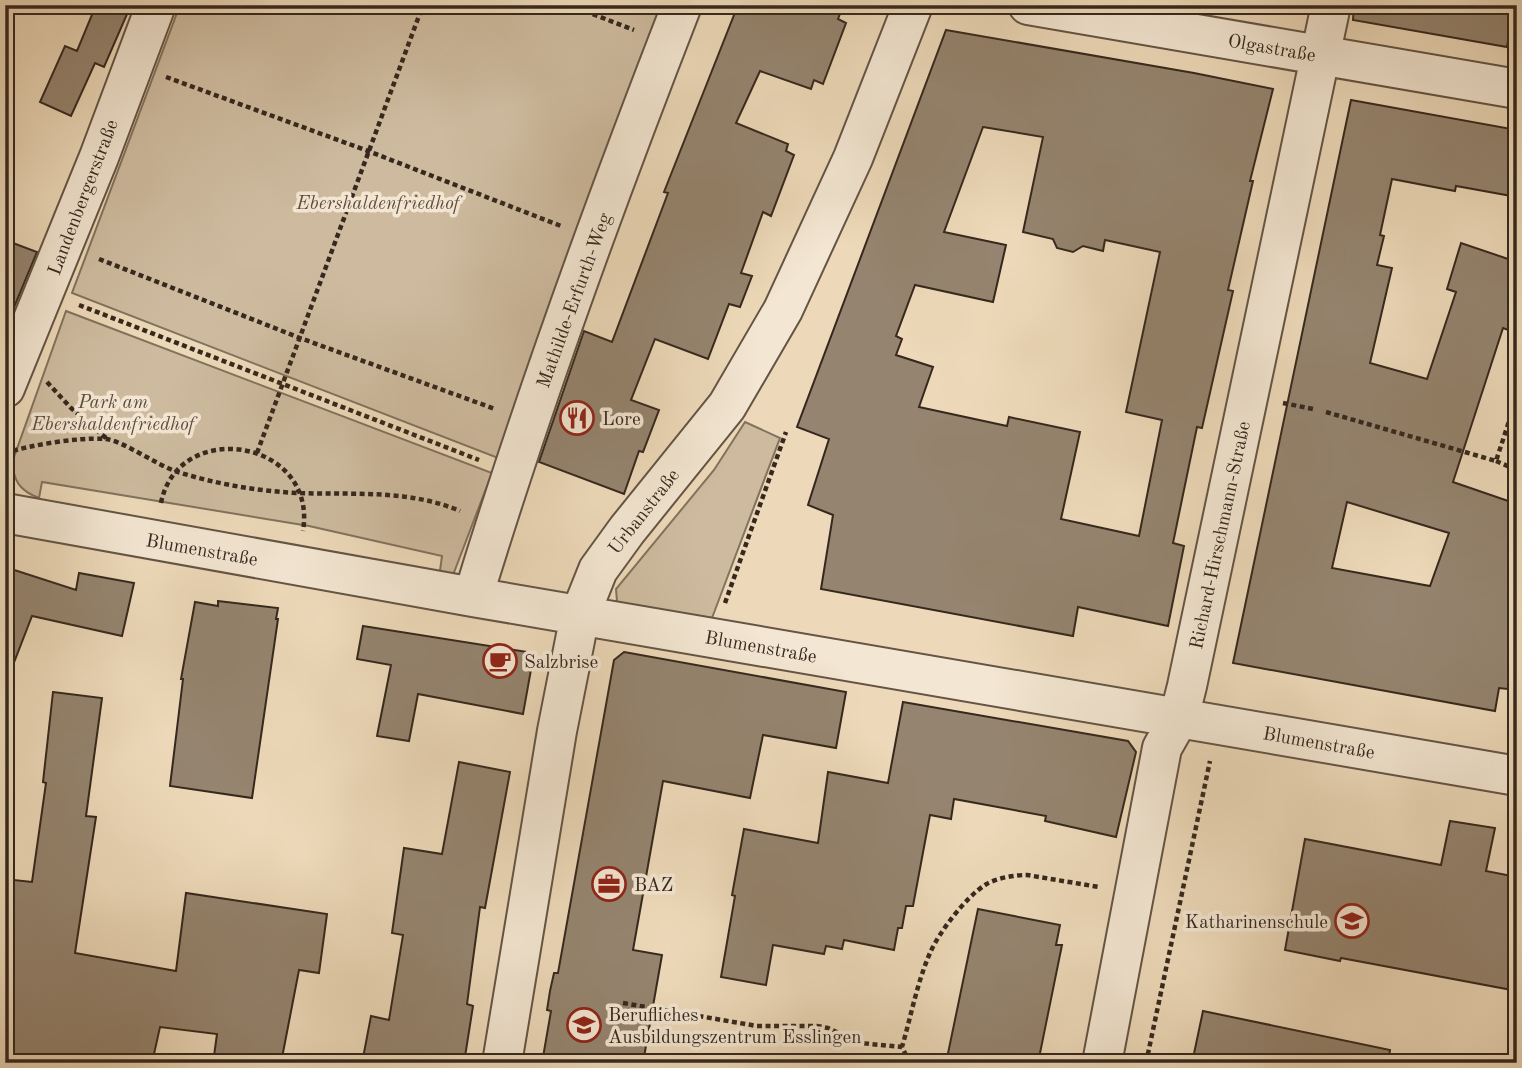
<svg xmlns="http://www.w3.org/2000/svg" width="1522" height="1068" viewBox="0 0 1522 1068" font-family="'Old Standard TT',serif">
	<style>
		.green { fill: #cebb9f; stroke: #82725e; stroke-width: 2 }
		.building { fill: #95846f; stroke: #36281e; stroke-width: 2; fill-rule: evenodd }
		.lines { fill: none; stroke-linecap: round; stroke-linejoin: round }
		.minor-casing { stroke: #645445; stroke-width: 42 }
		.path { stroke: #36281e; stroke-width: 4.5; stroke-dasharray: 5 3.5; stroke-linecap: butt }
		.minor { stroke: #f3e6d2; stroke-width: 38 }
		.labels { text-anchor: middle; stroke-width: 7; stroke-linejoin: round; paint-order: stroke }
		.street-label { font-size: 19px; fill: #36281e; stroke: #f3e6d2 }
		.park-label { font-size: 19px; font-style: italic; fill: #5c4d3e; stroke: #f3e6d2 }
		.poi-label { font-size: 19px; fill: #36281e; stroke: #f3e6d2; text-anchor: start }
	</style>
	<rect width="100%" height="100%" fill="#edd9b9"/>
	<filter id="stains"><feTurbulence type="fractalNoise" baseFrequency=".00286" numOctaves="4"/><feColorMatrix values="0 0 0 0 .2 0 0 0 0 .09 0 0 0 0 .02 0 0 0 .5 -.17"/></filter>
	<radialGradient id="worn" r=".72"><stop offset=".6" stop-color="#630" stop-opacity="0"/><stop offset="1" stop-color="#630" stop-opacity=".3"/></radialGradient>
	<path class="green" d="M180,5H662L498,458L72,293Z
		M66,311L492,473L453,575L439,578L442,556L309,526L42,482L39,498C20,491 12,480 13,460Z
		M745,422L780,438L712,618L621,604L617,601L616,589L714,470Z"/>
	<path class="building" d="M96,5H131L104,67L95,63L71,116L40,102L65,46L77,51Z
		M738,5H826L841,11L838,19L846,23L823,84L814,80L811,89L760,71L736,123L788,144L786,151L794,155L771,216L763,212L741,273L752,276L740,307L729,304L708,359L655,339L631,400L659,410L643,452L639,451L624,494L539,462L584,331L612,342L668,193L664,192Z
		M1354,5H1514L1507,47L1353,20Z
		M946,30L1194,73L1273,89L1250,181H1253L1228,290L1233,291L1202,428L1197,427L1173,543L1184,546L1168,626L1078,607L1073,636L821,589L833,515L808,505L829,439L797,427ZM983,127L1043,137L1023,232L1053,239L1057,248L1073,252L1083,246L1103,251L1105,240L1160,252L1126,412L1162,420L1139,536L1061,519L1080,432L1009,417L1007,426L919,407L933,367L896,355L902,339L896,336L915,285L993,302L1006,245L944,232Z
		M1351,100L1517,130V197L1456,186L1455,191L1392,179L1380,235L1384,236L1377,265L1392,268L1370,363L1427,379L1456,292L1447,289L1461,243L1517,262V333L1503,328L1453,482L1517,504V690L1499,688L1495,711L1233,663ZM1347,502L1449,533L1430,586L1332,568Z
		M5,240L37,252L5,329Z
		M5,567L76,590L79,573L134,583L122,636L32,616L8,678H5Z
		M218,601L278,608L276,619H278L252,798L170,786L183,679H181L195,602L218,606Z
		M363,626L534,653L523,714L418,694L409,741L377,736L391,665L357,659Z
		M624,652L846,692L836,748L763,735L750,798L663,781L633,950L662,955L643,1063H542L551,1011L547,1010L550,991L554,973H558L614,660Z
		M53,692L102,698L86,816L96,817L75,953L176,971L186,893L327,914L319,973L299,970L281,1063H255L214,1056L217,1034L160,1027L152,1063H5V879L32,882L46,783L43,782Z
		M903,702L1128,741L1136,752L1116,837L1045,821L1046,816L954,799L951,819L930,815L913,906H906L902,928H898L894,950L844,940L842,949L826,946L824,954L773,945L766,985L721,977L735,896L732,895L744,829L818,843L828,772L888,783Z
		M459,762L510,772L485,908L480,907L467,1004L473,1006L464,1063H387L363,1058L371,1016L389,1020L403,935L392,933L404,848L442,854Z
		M1450,821L1495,828L1486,871L1517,877V991L1341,958L1340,961L1285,950L1305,839L1441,865Z
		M978,909L1060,925L1056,945H1062L1038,1063H946Z
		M1203,1011L1390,1050L1388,1063H1192Z"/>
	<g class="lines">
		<g class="minor-casing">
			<path id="minor" d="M1028,5L1517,89
				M5,388L99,157L156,5
				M5,513L473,597L1517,776
				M473,597C534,397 606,200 682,5
				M502,1063L557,731L580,615L598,570L627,530L727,406L783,310L853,158L913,5
				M1102,1063L1162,748L1179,718L1187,686L1331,5"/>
		</g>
		<path class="path" d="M569,5L634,30
			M166,77L368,151L561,226
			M99,259L300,338L495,409
			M79,305L479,460
			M47,382L71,408L106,438
			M1283,403L1313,409
			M1326,412L1496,461L1517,397
			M5,453C31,445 79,437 105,439C122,440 158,466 178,472C216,484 257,491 298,493C353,495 408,489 460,511
			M257,453L423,5
			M1496,461L1517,470
			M161,503C178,417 318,439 303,531
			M725,603L786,432
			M623,1003L757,1026H817L828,1028L860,1043L902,1047
			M910,1063L902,1047C911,1016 917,983 930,953C939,932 966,897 985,885C996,878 1014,875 1027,875L1099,887
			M1146,1063L1210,761"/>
		<use href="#minor" class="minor"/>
	</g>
	<defs>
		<g id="restaurant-ring" transform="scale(1.75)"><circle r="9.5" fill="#f3e6d2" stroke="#8f2418" stroke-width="1.5"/><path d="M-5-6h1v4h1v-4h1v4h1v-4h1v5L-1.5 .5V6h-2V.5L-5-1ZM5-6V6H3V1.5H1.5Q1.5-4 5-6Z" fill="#8f2418"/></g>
		<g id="cafe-ring" transform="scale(1.75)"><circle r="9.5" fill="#f3e6d2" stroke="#8f2418" stroke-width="1.5"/><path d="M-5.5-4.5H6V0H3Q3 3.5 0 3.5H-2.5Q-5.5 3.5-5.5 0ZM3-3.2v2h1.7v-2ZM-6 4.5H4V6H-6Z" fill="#8f2418"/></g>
		<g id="office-ring" transform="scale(1.75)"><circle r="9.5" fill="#f3e6d2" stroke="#8f2418" stroke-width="1.5"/><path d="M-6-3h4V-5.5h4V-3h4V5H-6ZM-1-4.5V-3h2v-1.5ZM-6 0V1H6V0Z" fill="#8f2418"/></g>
		<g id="school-ring" transform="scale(1.75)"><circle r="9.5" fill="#f3e6d2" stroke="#8f2418" stroke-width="1.5"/><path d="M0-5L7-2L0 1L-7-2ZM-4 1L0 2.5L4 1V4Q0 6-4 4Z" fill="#8f2418"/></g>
	</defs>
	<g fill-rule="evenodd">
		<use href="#restaurant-ring" x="577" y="418"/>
		<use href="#cafe-ring" x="500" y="661"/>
		<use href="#office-ring" x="609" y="884"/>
		<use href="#school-ring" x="1352" y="921"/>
		<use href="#school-ring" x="584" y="1025"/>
	</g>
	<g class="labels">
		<g class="street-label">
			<text transform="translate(1272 47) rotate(10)" y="7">Olgastraße</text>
			<text transform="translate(82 197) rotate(-69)" y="7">Landenbergerstraße</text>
			<text transform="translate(573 300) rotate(-70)" y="7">Mathilde-Erfurth-Weg</text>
			<text transform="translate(643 511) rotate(-52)" y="7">Urbanstraße</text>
			<text transform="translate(1219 535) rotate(-78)" y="7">Richard-Hirschmann-Straße</text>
			<text transform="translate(202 549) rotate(10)" y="7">Blumenstraße</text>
			<text transform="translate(761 646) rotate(10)" y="7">Blumenstraße</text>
			<text transform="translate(1319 742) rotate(10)" y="7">Blumenstraße</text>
		</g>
		<g class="park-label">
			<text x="378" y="209">Ebershaldenfriedhof</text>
			<text x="113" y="408">Park am<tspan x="113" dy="22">Ebershaldenfriedhof</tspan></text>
		</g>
		<g class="poi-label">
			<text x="602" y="425">Lore</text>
			<text x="524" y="668">Salzbrise</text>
			<text x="634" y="891">BAZ</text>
			<text x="1328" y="928" text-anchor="end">Katharinenschule</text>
			<text x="608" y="1021">Berufliches<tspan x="608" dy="22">Ausbildungszentrum Esslingen</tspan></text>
		</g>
	</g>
	<rect width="1522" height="1068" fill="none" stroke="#edd9b9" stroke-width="28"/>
	<rect x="7" y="7" width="1508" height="1054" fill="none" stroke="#36281e" stroke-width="3.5"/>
	<rect x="14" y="14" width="1494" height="1040" fill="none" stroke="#36281e" stroke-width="2"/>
	<rect width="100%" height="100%" filter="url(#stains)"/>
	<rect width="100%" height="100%" fill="url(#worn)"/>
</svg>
